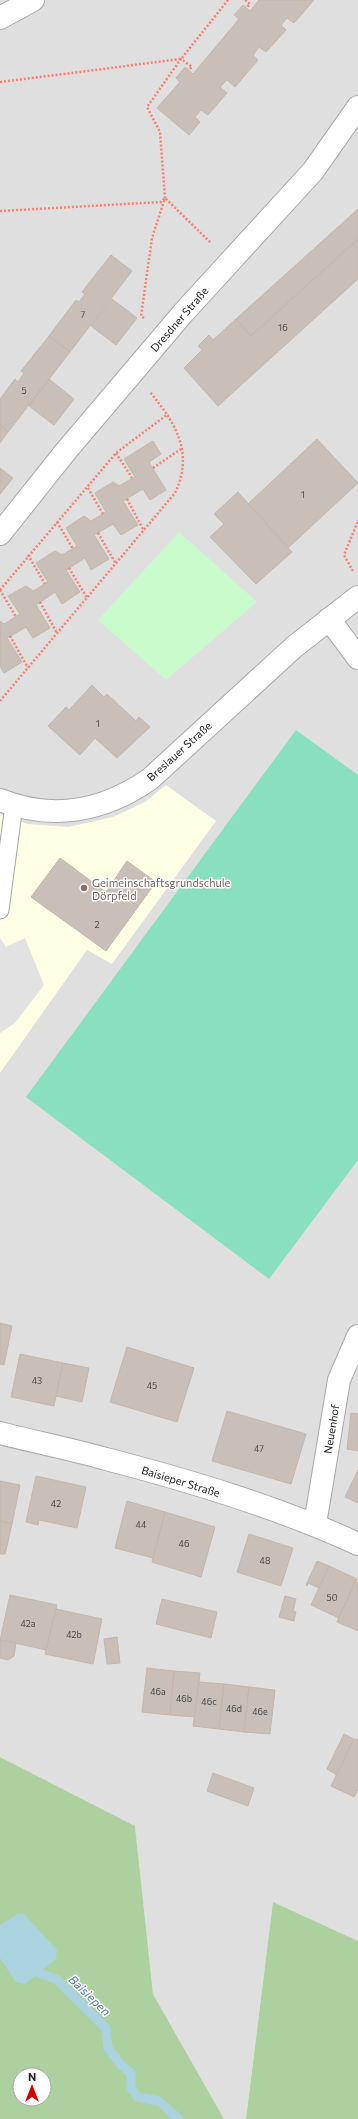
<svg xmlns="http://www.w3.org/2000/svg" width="358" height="2119" font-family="Commissioner,sans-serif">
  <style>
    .residential { fill: #e0dfdf }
    .education { fill: #ffffe5 }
    .forest { fill: #add19e; fill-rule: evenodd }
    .park { fill: #c8facc }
    .pitch { fill: #88e0be }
    .parking { fill: #e2e2e2 }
    .water { fill: #aad3df }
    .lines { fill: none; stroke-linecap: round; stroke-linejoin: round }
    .stream { stroke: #aad3df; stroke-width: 9 }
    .building { fill: #c7bfb8; stroke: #c4b6ab }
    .lane-casing { stroke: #a9a9a9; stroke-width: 19 }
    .street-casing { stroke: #a9a9a9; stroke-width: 24 }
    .path { stroke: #fa8072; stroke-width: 2.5; stroke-dasharray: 2 2; stroke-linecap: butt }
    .lane { stroke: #fff; stroke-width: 17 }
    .street { stroke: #fff; stroke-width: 22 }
    .education-dot { fill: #8d6e63; stroke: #fff; stroke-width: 1.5 }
    .labels { text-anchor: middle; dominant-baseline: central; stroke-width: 3; stroke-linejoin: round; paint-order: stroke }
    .number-label { font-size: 9px; fill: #4b4948 }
    .street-label { font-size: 11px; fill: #222; stroke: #fff }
    .education-label { font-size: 11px; fill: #785e54; stroke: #fff; text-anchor: start }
    .water-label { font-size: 12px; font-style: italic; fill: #4a7aab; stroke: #fff }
  </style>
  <rect width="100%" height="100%" fill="#f2efe9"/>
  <polygon class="residential" points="0,0 358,0 358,1941 273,1902 246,2119 224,2119 153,1994 135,1826 0,1757"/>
  <polygon class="education" points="166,785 216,821 112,964 87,950 0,1073 0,814 28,824 68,827 113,817 145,802"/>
  <g class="forest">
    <path d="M0,1757L135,1826L153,1994L224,2119H0ZM20,2075H44V2099H20Z"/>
    <polygon points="273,1902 358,1941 358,2119 246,2119"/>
  </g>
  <polygon class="park" points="179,532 257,602 166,680 98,620"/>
  <polygon class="pitch" points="296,730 358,775 358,1160 269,1279 26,1097"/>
  <polygon class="parking" points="0,938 6,947 25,938 44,985 15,1023 0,1033"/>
  <polygon class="water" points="18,1914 24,1914 57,1950 56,1959 25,1984 16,1982 0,1958 0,1925"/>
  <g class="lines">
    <polyline class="stream" points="32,1964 39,1973 56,1979 106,2028 108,2048 121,2065 131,2073 131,2088 138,2097 159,2101 179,2119"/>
  </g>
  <g class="building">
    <polygon points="259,0 314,0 294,23 287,18 281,25 286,30 266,52 259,47 253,55 258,60 235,87 227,80 220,87 227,93 208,115 201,110 195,117 200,122 189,135 157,108 180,82 176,78 185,67 193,74 239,19 234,15 243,5 250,11"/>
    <polygon points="358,209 358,239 251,336 236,319"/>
    <polygon points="358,239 358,279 218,406 184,368 202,350 198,346 209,335 213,340 236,319 251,336"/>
    <polygon points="111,255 132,271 70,352 49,336 76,300 79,302 85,294 82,292"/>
    <polygon points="112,299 137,318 116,345 91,326"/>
    <polygon points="49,336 70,352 8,432 0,425 0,399 15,379 18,382 24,373 21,371"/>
    <polygon points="49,379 74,399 54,425 29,406"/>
    <polygon points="0,425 8,432 0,443"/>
    <polygon points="317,439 358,483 288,548 248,504"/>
    <polygon points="153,441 161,454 149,462 166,490 150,500 143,489 123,501 138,525 121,535 113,524 94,535 109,559 91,570 85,558 66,570 80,592 62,604 55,592 36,605 50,628 33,638 26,627 7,638 22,662 4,673 0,666 0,621 4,624 20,614 8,596 26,586 33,591 48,582 36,563 55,551 62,555 77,546 66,528 84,516 91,521 106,512 95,493 113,482 119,486 135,477 124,459"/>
    <polygon points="0,468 13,478 0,494"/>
    <polygon points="238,492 292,552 256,584 210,537 224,524 214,514"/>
    <polygon points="92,685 104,697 107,694 136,721 139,717 150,727 117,758 95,738 80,755 48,726 66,707 69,710"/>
    <polygon points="60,858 106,892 127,861 156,882 106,951 31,897"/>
    <polygon points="0,1323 12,1326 4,1365 0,1364"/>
    <polygon points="127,1347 194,1368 177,1422 110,1402"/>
    <polygon points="20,1354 63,1363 54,1406 11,1397"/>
    <polygon points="63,1363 89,1368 82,1402 56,1396"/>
    <polygon points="227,1411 306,1434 291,1484 212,1461"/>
    <polygon points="351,1413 358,1414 358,1451 347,1449"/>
    <polygon points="358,1470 358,1503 345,1497"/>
    <polygon points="36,1476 86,1487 77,1528 39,1520 38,1525 26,1522"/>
    <polygon points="0,1481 20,1485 12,1524 0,1521"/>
    <polygon points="127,1501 165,1512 153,1558 115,1548"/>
    <polygon points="165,1512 215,1527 201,1577 152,1562"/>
    <polygon points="0,1521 12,1524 7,1546 0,1544"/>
    <polygon points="249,1534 293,1548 281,1586 237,1572"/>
    <polygon points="0,1544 7,1546 5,1554 0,1554"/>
    <polygon points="317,1561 329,1566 319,1588 308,1583 307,1586 306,1585"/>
    <polygon points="329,1566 357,1579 339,1618 311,1605"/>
    <polygon points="355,1582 358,1583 358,1631 337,1622"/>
    <polygon points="10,1595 57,1605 47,1650 0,1640"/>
    <polygon points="285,1596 296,1599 293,1611 296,1612 294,1621 279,1617"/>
    <polygon points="162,1599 217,1612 211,1638 156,1624"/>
    <polygon points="56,1609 102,1619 93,1664 45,1654"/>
    <polygon points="117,1637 120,1663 107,1664 104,1639"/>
    <polygon points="0,1640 16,1643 14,1656 8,1660 0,1658"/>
    <polygon points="147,1668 174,1671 170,1715 142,1712"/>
    <polygon points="174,1671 200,1673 195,1717 170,1715"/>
    <polygon points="199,1682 224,1684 219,1729 193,1726"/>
    <polygon points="224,1684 249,1687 244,1732 219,1729"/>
    <polygon points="249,1687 275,1690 270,1734 244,1732"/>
    <polygon points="344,1734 354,1739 337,1775 327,1769"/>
    <polygon points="354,1739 358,1740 358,1789 354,1797 331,1786"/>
    <polygon points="213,1773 254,1788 248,1806 207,1791"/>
  </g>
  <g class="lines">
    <defs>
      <polyline id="lane" points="0,910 14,805"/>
      <g id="street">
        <polyline points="0,18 33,0"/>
        <polyline points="0,534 66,451 184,312 313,171 358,107"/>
        <polyline points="329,619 358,658"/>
        <path d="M0,800C53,821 104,811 150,779L294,647L358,597"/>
        <path d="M0,1433C35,1442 71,1449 106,1459C191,1481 278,1507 358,1544"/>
        <polyline points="315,1524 339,1380 358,1336"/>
      </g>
    </defs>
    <use href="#lane" class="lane-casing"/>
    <use href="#street" class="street-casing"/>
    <g class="path">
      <polyline points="245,0 250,4 246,8"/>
      <polyline points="0,82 181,59 228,0"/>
      <polyline points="0,211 161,202 165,198 211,243"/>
      <polyline points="144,318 141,316 152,238 165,198 160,132 147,107 181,59 192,67 189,70"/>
      <polyline points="116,453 132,478"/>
      <polyline points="153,468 181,449"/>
      <polyline points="88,488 103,514"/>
      <polyline points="127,499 144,531"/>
      <polyline points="57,522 73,549"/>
      <polyline points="98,533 116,564"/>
      <polyline points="28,555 45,584"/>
      <polyline points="69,568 87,598"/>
      <polyline points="353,571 344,555 358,521"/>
      <polyline points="0,590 116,453 168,414"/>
      <polyline points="0,590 16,617"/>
      <polyline points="40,602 57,633"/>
      <polyline points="10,636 28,668"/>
      <path d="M0,701L175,493C194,453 176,424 150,392"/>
    </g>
    <use href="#lane" class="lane"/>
    <use href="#street" class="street"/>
  </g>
  <circle class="education-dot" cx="84" cy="888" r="4"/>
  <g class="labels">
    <g class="number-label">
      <text x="83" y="314">7</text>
      <text x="283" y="327">16</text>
      <text x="24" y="390">5</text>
      <text x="303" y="494">1</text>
      <text x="98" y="723">1</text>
      <text x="97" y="924">2</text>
      <text x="37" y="1380">43</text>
      <text x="152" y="1385">45</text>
      <text x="259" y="1448">47</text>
      <text x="56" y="1503">42</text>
      <text x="141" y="1524">44</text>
      <text x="184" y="1543">46</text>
      <text x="265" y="1560">48</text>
      <text x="332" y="1597">50</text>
      <text x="28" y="1623">42a</text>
      <text x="74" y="1634">42b</text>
      <text x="158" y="1691">46a</text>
      <text x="184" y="1698">46b</text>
      <text x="209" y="1701">46c</text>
      <text x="234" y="1708">46d</text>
      <text x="260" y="1711">46e</text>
    </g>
    <g class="street-label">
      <text transform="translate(179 319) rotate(-49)">Dresdner Straße</text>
      <text transform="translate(179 751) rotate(-42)">Breslauer Straße</text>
      <text transform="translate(331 1429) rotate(-81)">Neuenhof</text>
      <text transform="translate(181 1481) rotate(17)">Baisieper Straße</text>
    </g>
    <g class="education-label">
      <text x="92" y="882">Geimeinschaftsgrundschule<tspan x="92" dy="13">Dörpfeld</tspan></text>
    </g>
    <g class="water-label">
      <text transform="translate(90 1995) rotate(44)">Baisiepen</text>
    </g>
  </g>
  <g transform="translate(32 2087)"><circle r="19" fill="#ffffff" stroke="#a7a7a7"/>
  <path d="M0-3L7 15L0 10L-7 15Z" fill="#d40000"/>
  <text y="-6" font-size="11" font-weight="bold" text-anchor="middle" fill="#222222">N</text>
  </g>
</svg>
